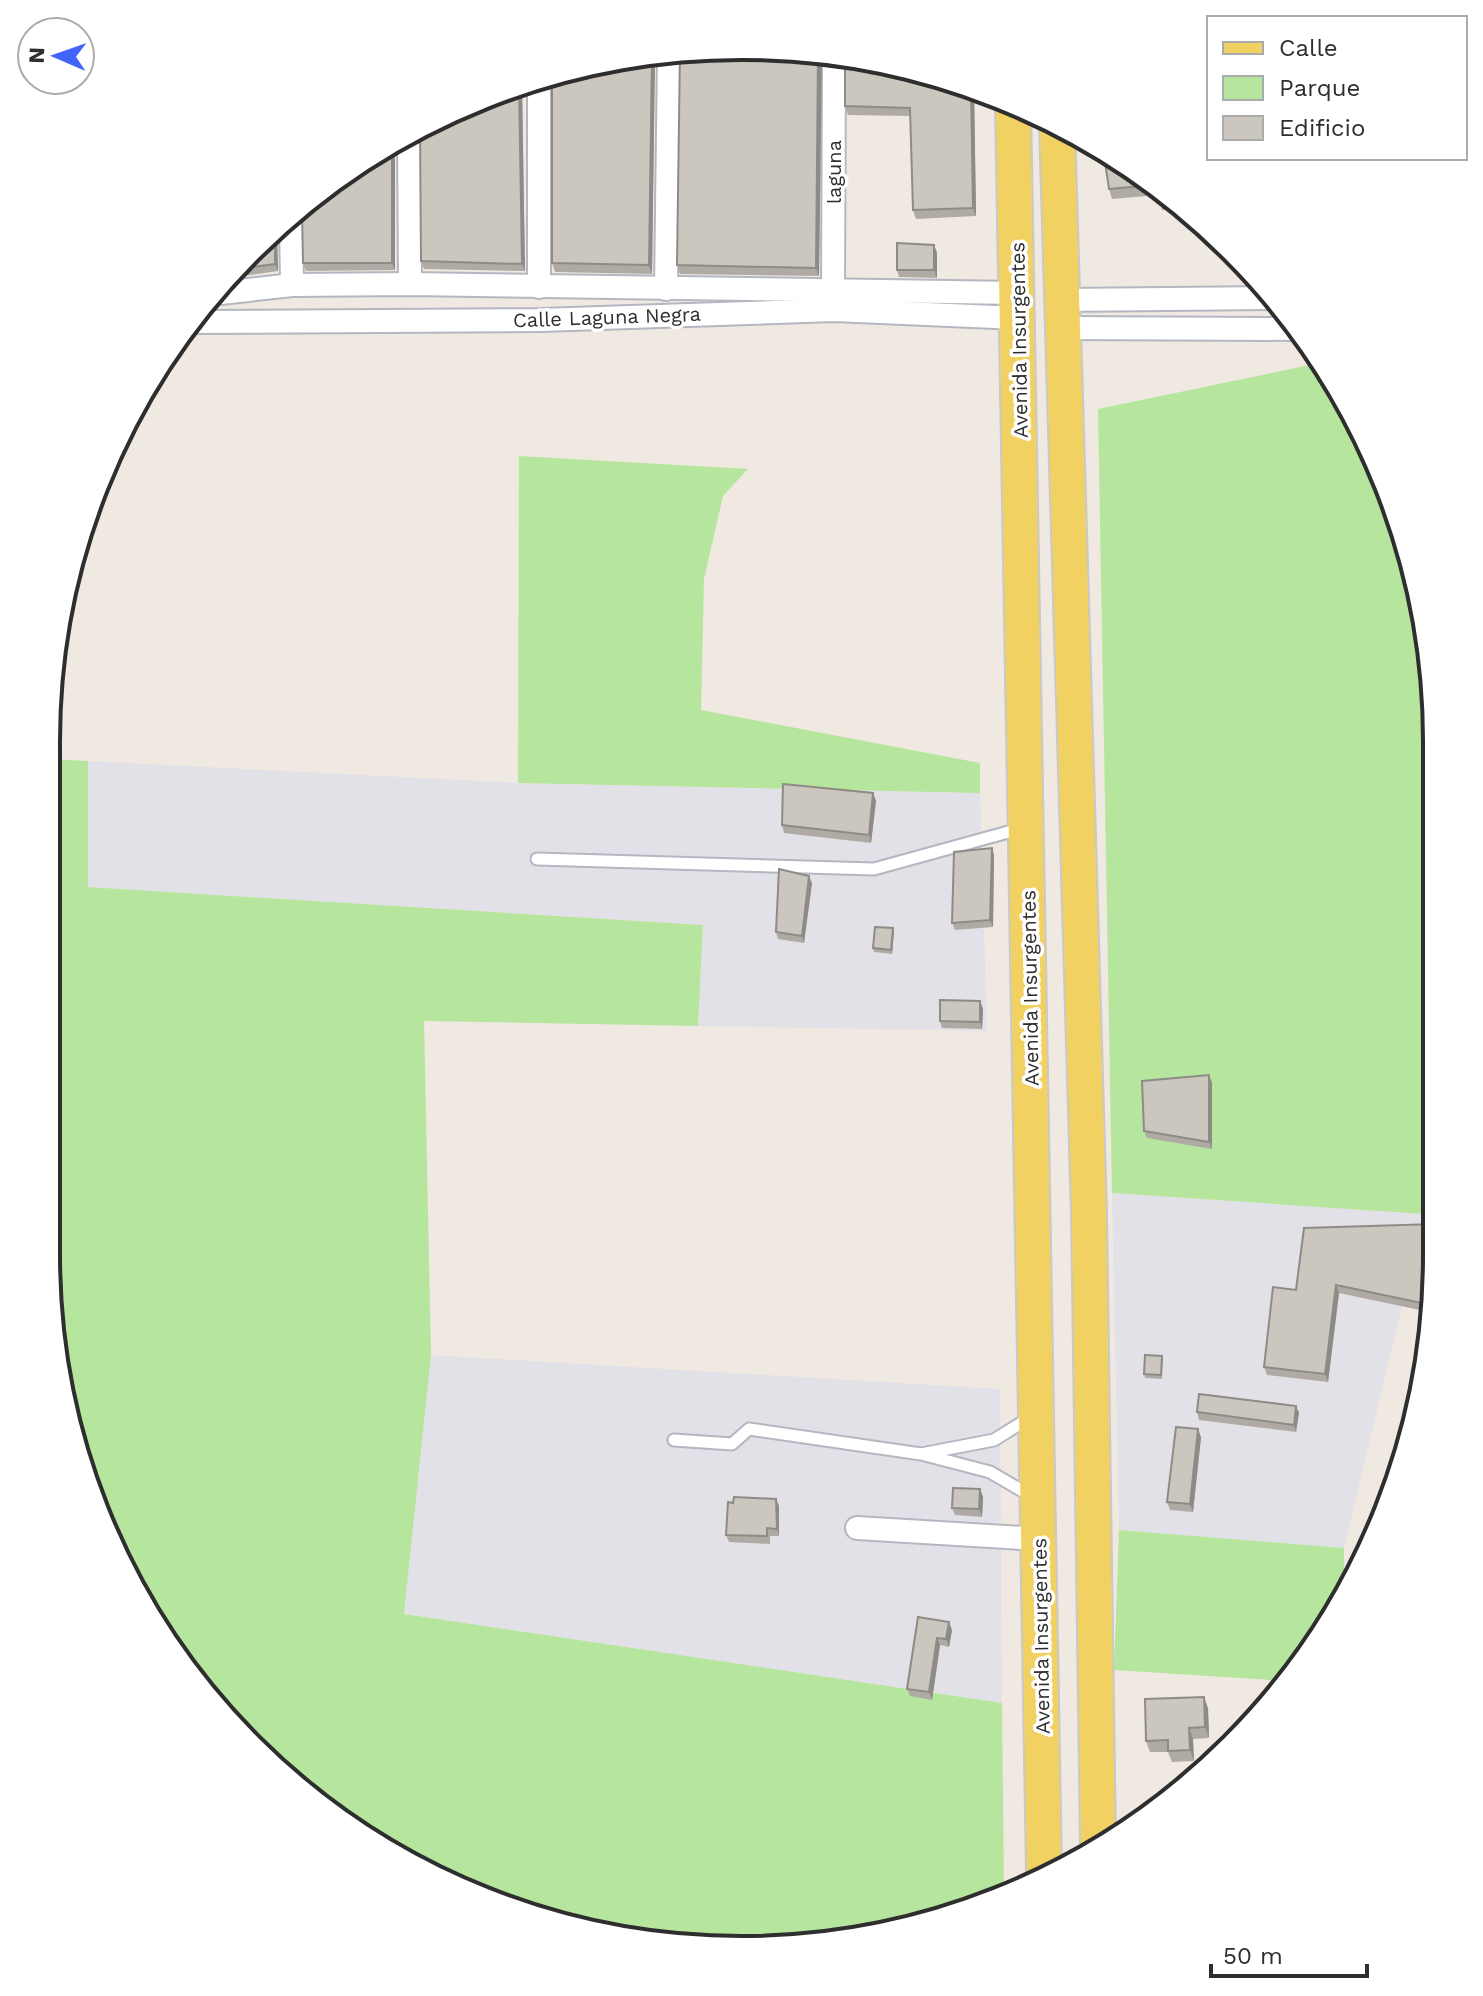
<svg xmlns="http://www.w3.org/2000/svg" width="1483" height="1996" font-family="'Work Sans',sans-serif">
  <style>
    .industrial { fill: #e3e1e8 }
    .green { fill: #b6e59e }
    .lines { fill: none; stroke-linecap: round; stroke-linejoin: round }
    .service-casing { stroke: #b4b7c1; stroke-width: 15 }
    .minor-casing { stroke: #b4b7c1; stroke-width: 26 }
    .primary-casing { stroke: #c9c9c9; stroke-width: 38 }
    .service { stroke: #fff; stroke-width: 11 }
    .minor { stroke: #fff; stroke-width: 22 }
    .primary { stroke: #f2d163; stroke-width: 34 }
    .wall { fill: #afaba4 }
    .shaded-wall { fill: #8e8b86 }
    .building { fill: #cbc7bf; stroke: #8e8b86; stroke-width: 2 }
    .labels { text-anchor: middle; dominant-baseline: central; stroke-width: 7; stroke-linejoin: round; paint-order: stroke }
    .street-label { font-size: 20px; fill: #2e2e2e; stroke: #fff }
    .rim { fill: none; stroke: #2e2e2e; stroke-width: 4 }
  </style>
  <rect width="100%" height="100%" fill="#efe9e1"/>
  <g class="industrial">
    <polygon points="88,761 518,783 980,793 987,1031 698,1026 703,925 88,887"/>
    <polygon points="1112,1193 1424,1214 1344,1548 1119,1530"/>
    <polygon points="431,1355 1000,1389 1002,1703 404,1614"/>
  </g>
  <g class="green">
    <polygon points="1320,363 1384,475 1431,650 1435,1170 1424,1214 1112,1193 1098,409"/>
    <polygon points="519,456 748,469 723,496 704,579 701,710 980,763 980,793 518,783"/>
    <polygon points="47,759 88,761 88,887 703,925 698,1026 424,1021 431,1355 404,1614 1002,1703 1004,1893 965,1913 787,1948 605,1937 433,1878 283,1777 139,1603 70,1435 46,1254"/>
    <polygon points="1119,1530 1344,1548 1344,1602 1288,1681 1114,1670"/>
  </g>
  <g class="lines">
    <defs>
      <g id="service">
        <polyline points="537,859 874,869 1023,828"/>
        <polyline points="674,1440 732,1444 749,1429 921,1454 994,1440 1029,1418"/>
        <polyline points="925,1455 990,1472 1031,1496"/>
      </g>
      <g id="minor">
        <polyline points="539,78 539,287"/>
        <polyline points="409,133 410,284"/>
        <polyline points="291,219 292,285"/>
        <polyline points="666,289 669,52"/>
        <polyline points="833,291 834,52"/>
        <polyline points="221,293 292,285 410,284 1018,293"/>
        <polyline points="1061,300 1275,298"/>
        <polyline points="195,322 541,320 834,310 1018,318"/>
        <polyline points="1061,328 1300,329"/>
        <polyline points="857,1528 1039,1539"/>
      </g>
      <g id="primary">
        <polyline points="1013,105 1044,1871"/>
        <polyline points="1057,124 1089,1213 1098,1842"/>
      </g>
    </defs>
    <use href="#service" class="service-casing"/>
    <use href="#minor" class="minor-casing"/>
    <use href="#primary" class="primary-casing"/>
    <use href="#service" class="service"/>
    <use href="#minor" class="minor"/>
    <use href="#primary" class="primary"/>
  </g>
  <g class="wall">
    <polygon points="822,52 819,276 680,274 677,265"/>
    <polygon points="655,54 652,274 555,272 552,263"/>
    <polygon points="966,83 974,87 976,216 916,219 913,210 910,116 848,115 845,106"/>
    <polygon points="522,85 525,271 424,269 421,261 420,127 434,118"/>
    <polygon points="395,142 395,270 306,271 303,263 302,213 300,209 318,189"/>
    <polygon points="1106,151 1188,210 1162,210 1158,195 1112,199 1109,189"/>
    <polygon points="277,233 278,271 236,277"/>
    <polygon points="934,245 937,253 937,278 899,277 897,270"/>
    <polygon points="873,793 876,801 871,843 784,833 782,825"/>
    <polygon points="992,848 994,855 993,927 955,930 952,923"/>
    <polygon points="812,883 804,943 778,939 776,932"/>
    <polygon points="893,928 894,932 892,954 874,952 873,948"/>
    <polygon points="980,1001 983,1009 982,1029 942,1028 940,1021"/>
    <polygon points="1209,1075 1212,1083 1212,1149 1147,1138 1144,1131"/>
    <polygon points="1304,1228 1435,1300 1429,1312 1339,1293 1328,1382 1267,1375 1264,1367 1296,1290"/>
    <polygon points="1162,1356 1163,1360 1162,1379 1145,1378 1144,1374"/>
    <polygon points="1296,1406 1299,1413 1296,1432 1199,1420 1197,1412"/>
    <polygon points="1201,1437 1193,1512 1170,1510 1167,1502"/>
    <polygon points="980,1489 983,1497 982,1517 955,1515 952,1508"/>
    <polygon points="776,1499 779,1506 779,1536 770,1536 770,1544 729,1542 726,1535"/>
    <polygon points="918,1617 952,1630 949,1647 940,1645 932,1700 910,1696 907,1689"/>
    <polygon points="1208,1708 1209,1738 1193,1739 1194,1761 1172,1762 1168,1752 1150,1752 1146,1741"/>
  </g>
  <g class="shaded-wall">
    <polygon points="818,52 822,52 819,276 816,268"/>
    <polygon points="655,54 652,274 649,265 652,55"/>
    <polygon points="522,85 525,271 522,264 519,86"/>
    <polygon points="971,86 974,87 976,216 973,208"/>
    <polygon points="395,142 395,270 392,263 392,144"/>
    <polygon points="277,233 278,271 275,264 275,236"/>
    <polygon points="934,245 937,253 937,278 934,270"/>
    <polygon points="873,793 876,801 871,843 869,835"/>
    <polygon points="992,848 994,855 993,927 990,920"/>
    <polygon points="809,876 812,883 804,943 802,936"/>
    <polygon points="893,928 894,932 892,954 891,950"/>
    <polygon points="980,1001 983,1009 982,1029 980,1022"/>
    <polygon points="1209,1075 1212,1083 1212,1149 1209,1142"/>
    <polygon points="1336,1285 1339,1293 1328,1382 1325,1374"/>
    <polygon points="1296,1406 1299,1413 1296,1432 1294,1425"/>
    <polygon points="1198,1429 1201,1437 1193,1512 1190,1504"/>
    <polygon points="980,1489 983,1497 982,1517 979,1509"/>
    <polygon points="776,1499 779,1506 779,1536 777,1529"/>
    <polygon points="949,1622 952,1630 949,1647 946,1639"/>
    <polygon points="937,1638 940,1645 932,1700 929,1692"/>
    <polygon points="1204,1697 1208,1708 1209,1738 1205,1727"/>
    <polygon points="1189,1728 1193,1739 1194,1761 1190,1750"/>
  </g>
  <g class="building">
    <polygon points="696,47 818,52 816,268 677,265 680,50"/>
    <polygon points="652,55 649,265 552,263 552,73 562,70"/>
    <polygon points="845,66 894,66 966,83 971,86 973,208 913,210 910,108 845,106"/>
    <polygon points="519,86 522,264 421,261 420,126 434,118"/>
    <polygon points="392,144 392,263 303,263 302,210 301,208 318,189"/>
    <polygon points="1106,151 1153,185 1109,189 1105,162"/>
    <polygon points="1158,188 1175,200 1159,200"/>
    <polygon points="275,236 275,264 245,268"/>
    <polygon points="897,243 934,245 934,270 897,270"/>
    <polygon points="783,784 873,793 869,835 782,825"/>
    <polygon points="992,848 990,920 952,923 954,852"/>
    <polygon points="779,869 809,876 802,936 776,932"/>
    <polygon points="875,927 893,928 891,950 873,948"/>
    <polygon points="940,1000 980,1001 980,1022 940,1021"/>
    <polygon points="1209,1075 1209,1142 1144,1131 1142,1081"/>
    <polygon points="1435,1224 1435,1300 1400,1478 1390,1501 1400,1441 1431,1305 1336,1285 1325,1374 1264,1367 1273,1287 1296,1290 1304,1228"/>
    <polygon points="1145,1355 1162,1356 1161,1375 1144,1374"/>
    <polygon points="1199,1394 1296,1406 1294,1425 1197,1412"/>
    <polygon points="1176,1427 1198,1429 1190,1504 1167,1502"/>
    <polygon points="953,1488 980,1489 979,1509 952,1508"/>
    <polygon points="734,1497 776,1499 777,1529 767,1528 767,1536 726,1535 728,1502 733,1503"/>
    <polygon points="918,1617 949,1622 946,1639 937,1638 929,1692 907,1689"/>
    <polygon points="1204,1697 1205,1727 1189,1728 1190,1750 1168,1751 1168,1740 1146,1741 1145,1699"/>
  </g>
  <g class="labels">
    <g class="street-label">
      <text transform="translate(834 172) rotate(-90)">laguna</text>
      <text transform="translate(607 317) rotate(-2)">Calle Laguna Negra</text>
      <text transform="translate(1019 340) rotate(-91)">Avenida Insurgentes</text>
      <text transform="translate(1030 988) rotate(-91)">Avenida Insurgentes</text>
      <text transform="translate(1041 1636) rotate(-91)">Avenida Insurgentes</text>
    </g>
  </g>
  <path d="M0 0H1483V1996H0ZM741 60H742A681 681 0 0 1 1423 741V1255A681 681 0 0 1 742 1936H741A681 681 0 0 1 60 1255V741A681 681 0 0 1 741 60Z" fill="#fff" fill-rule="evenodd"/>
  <path class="rim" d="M741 60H742A681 681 0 0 1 1423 741V1255A681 681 0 0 1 742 1936H741A681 681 0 0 1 60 1255V741A681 681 0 0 1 741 60Z"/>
  <rect x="1207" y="16" width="260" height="144" fill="#ffffff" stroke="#ababab" stroke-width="2"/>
  <rect x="1223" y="42" width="40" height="12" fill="#f2d163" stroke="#ababab" stroke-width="2"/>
  <text x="1279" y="56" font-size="24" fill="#2e2e2e">Calle</text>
  <rect x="1223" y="76" width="40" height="24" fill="#b6e59e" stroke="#ababab" stroke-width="2"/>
  <text x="1279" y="96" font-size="24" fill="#2e2e2e">Parque</text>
  <rect x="1223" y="116" width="40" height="24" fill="#cbc7bf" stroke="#ababab" stroke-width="2"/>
  <text x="1279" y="136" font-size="24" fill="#2e2e2e">Edificio</text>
  <g transform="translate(56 56) rotate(272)"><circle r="38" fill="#ffffff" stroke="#ababab" stroke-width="2"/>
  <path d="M0-6L14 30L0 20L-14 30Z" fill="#4264fb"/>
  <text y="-12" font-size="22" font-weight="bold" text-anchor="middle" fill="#2e2e2e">N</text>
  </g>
  <path d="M1211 1964v12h156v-12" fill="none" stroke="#2e2e2e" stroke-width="4"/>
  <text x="1223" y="1964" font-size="24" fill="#2e2e2e" stroke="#ffffff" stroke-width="6" paint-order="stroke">50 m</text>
</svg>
